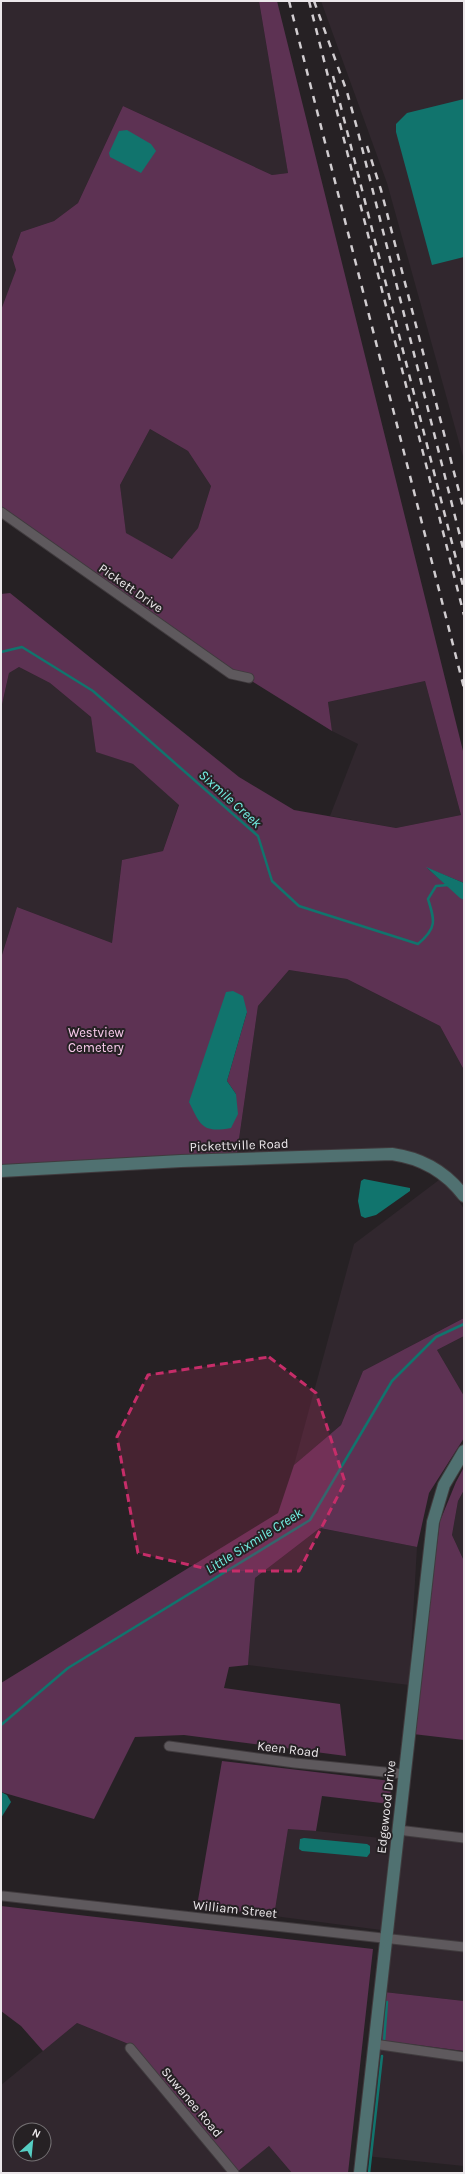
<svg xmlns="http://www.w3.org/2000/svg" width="465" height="2174" font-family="Karla,sans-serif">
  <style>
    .built { fill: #31272e; fill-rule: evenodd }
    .green { fill: #5d3253; fill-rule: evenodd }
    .water { fill: #11746d }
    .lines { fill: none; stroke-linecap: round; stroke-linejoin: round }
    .stream { stroke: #11746d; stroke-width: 2.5 }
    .street-casing { stroke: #403b3e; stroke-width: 11 }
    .secondary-casing { stroke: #403b3e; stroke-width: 14 }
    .street { stroke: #5e595d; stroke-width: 9 }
    .secondary { stroke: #507171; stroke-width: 12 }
    .rail { stroke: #d1cdd0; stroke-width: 2.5; stroke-dasharray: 7 7; stroke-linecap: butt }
    .marked { fill: #c62d69; fill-opacity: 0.2; stroke: #c62d69; stroke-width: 3; stroke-dasharray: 8 5; stroke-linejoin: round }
    .labels { text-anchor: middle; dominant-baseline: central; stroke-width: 4; stroke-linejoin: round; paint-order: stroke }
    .street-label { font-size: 13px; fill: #ece8eb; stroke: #262124 }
    .park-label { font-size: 13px; fill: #fbcced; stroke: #262124 }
    .water-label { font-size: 14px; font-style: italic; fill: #73f1e5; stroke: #262124 }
  </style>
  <rect width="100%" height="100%" fill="#262124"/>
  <g class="built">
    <polygon points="1,1 259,1 288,173 272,175 123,106 78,203 54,221 21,232 12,257 16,270 1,310"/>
    <polygon points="321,1 464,1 464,460 387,183"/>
    <polygon points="150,429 188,451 211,486 198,528 173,559 126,534 120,485"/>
    <polygon points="19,667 50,683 91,717 97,752 133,764 179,804 163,851 122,860 112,943 17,907 1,958 1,709 9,673"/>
    <polygon points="425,681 461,815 396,828 330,816 358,744 332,731 328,702"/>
    <polygon points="289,970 347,979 440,1026 464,1070 464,1188 388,1149 237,1153 258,1006"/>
    <polygon points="439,1180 453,1192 464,1209 464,1318 363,1371 341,1425 294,1465 354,1244"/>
    <polygon points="464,1336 464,1396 437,1350"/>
    <polygon points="464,1490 464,1561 452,1535 458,1501"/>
    <polygon points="320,1528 417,1547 409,1685 248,1665 255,1578"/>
    <polygon points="288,1828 390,1839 381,1930 274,1916"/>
    <polygon points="401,1834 464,1841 464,2001 384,1992"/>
    <path d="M77,2023L131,2045L237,2171L269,2146L292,2173H1V2085ZM20,2130H44V2154H20Z"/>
    <polygon points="379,2040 464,2051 464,2166 365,2156"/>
  </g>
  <g class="green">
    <path d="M259,1H277L464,755V883L427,868L464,900V1070L440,1026L347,979L289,970L258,1006L237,1153L1,1166V958L17,907L112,943L122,860L163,851L179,805L133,764L96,752L91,717L50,683L19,667L9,673L1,709V594L10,593L239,777L294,810L396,828L461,815L425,681L328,702L332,731L229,667L1,506V310L16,270L12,257L21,232L54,221L78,203L123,106L272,175L288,173ZM150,429L188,451L211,486L198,528L172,559L126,533L120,485ZM247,1012L227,1081L236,1094L189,1102Z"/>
    <polygon points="464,1318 464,1336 437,1350 464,1396 464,1438 429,1493 417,1547 320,1528 255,1578 248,1665 229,1667 224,1688 340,1704 346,1756 184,1735 135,1737 94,1819 1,1792 1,1683 278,1513 294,1465 341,1425 363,1371"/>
    <polygon points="464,1467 464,1490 458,1501 452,1535 464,1561 464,1740 413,1734 440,1521 456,1482"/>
    <polygon points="222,1761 391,1781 390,1804 322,1796 316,1831 288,1829 274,1916 197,1906"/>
    <polygon points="1,1906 373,1949 348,2173 292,2173 269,2146 237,2172 131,2045 77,2023 43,2051 21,2026 1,2011"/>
    <polygon points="384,1992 464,2001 464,2051 379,2040"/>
  </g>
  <g class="water">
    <polygon points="464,99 464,257 432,265 396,132 396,124 407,113"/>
    <polygon points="127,130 151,144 156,151 141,173 110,157 109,153 119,131"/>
    <polygon points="426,867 464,883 464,900 460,898"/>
    <path d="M233,991L243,996L247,1012L227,1081L236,1094L238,1114L231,1128C202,1133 201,1126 189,1102L226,992Z"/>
    <polygon points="364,1179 410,1188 410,1191 376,1215 365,1218 361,1216 358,1201 361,1181"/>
    <polygon points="1,1792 7,1795 11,1802 1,1818"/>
    <polygon points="304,1838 367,1844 370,1846 370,1853 367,1857 302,1851 299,1849 300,1839"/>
  </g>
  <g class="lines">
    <g class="stream">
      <path d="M1,652L22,647L93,691L258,836L272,881L299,906L418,944C437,928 435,921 428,899L436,886L448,885"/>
      <polyline points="1,1725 68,1668 310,1520 392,1381 436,1337 464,1324"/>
      <polyline points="384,2042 387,2002"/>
      <polyline points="369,2173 382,2056"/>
    </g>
    <defs>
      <g id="street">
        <polyline points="1,512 231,674 249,678"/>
        <polyline points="169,1746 295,1763 404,1774"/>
        <polyline points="398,1830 464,1838"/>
        <polyline points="3,1896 464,1947"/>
        <polyline points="374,2044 464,2057"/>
        <polyline points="130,2048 234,2173"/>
      </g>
      <g id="secondary">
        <path d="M1,1171L181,1161L392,1154C421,1158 446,1172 464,1196"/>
        <polyline points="360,2173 433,1522 444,1485 464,1451"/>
      </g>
    </defs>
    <use href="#street" class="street-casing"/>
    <use href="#secondary" class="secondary-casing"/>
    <use href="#street" class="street"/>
    <use href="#secondary" class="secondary"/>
    <g class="rail">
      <polyline points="289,1 464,688"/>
      <polyline points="309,1 464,615"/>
      <polyline points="314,1 347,92 357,128 464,552"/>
      <polyline points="333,76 464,590"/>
      <polyline points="367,146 381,190 464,511"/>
    </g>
  </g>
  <path class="marked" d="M269,1357L316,1393L345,1482L299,1571H216L138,1553L117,1437L148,1375Z"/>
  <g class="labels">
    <g class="street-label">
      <text transform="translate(131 588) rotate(35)">Pickett Drive</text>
      <text transform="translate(239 1145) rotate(-2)">Pickettville Road</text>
      <text transform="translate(288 1749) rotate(7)">Keen Road</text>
      <text transform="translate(386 1807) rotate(-84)">Edgewood Drive</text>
      <text transform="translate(235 1909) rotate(6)">William Street</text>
      <text transform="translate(192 2102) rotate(50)">Suwanee Road</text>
    </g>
    <g class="park-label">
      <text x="96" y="1032">Westview<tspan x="96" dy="15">Cemetery</tspan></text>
    </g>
    <g class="water-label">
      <text transform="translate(230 799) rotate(42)">Sixmile Creek</text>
      <text transform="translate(254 1541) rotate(-32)">Little Sixmile Creek</text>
    </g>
  </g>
  <rect width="465" height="2174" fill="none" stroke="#ece8eb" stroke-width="4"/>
  <g transform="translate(32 2142) rotate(27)"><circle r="19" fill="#262124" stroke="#757174"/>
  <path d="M0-3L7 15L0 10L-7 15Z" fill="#56cec3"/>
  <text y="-6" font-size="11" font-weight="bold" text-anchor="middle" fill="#ece8eb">N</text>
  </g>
</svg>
